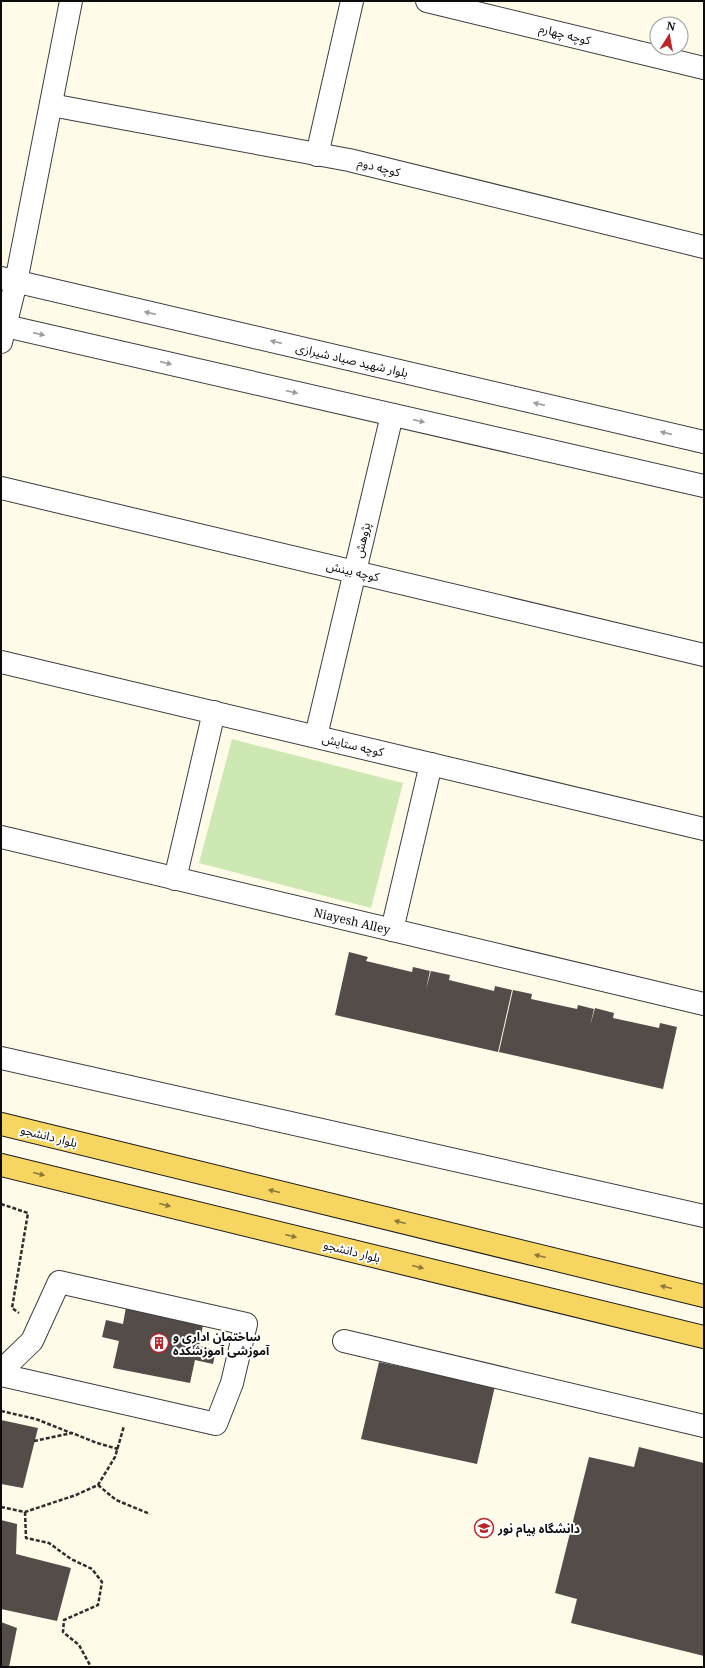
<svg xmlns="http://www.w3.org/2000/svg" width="705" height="1668" font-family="'Noto Serif','Noto Sans Arabic',serif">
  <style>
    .green { fill: #cee8b4 }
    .building { fill: #534c48 }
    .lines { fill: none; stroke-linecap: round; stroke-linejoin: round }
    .minor-casing { stroke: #3e3e3e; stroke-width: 24 }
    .major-casing { stroke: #1c1c1c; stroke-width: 24 }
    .path { stroke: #2d2d2d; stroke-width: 2.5; stroke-dasharray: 4 2; stroke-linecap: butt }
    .minor { stroke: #fff; stroke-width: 22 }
    .major { stroke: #f7d561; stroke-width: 22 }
    .oneway { fill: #9d9d9d }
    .oneway2 { fill: #8d7a3a }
    .labels { text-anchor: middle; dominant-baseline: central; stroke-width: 4; stroke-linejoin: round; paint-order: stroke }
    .street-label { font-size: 12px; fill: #0b0b0b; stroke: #fff }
    .poi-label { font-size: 12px; font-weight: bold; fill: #0b0b0b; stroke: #fff; text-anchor: start }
  </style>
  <rect width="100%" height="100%" fill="#fffbe9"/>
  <polygon class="green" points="232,739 403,783 371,908 199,863"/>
  <g class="building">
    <polygon points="349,952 368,957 366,961 412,972 413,967 430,971 426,989 431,971 450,975 449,980 494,991 495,986 512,990 498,1052 335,1015"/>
    <polygon points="513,990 532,994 531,999 577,1009 578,1005 594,1009 590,1026 595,1008 614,1013 613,1018 659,1028 660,1023 677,1027 663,1089 499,1052"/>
    <polygon points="126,1307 203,1325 199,1346 216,1350 213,1364 195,1360 190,1383 113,1368 119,1341 102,1337 106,1320 123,1324"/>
    <polygon points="379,1362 495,1386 477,1464 361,1439"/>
    <polygon points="1,1420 38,1428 23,1488 1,1484"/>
    <polygon points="639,1447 704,1463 704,1656 571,1623 577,1599 555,1593 589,1457 634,1467"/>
    <polygon points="1,1520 17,1524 16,1554 71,1568 57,1621 1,1609"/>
    <polygon points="1,1622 17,1628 9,1667 1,1667"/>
  </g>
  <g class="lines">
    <defs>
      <g id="minor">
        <polyline points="427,1 704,68"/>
        <polyline points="51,105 349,160 704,247"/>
        <polyline points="317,155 352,1"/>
        <polyline points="1,278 704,442"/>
        <polyline points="1,325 704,486"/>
        <polyline points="1,342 16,282 71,1"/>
        <polyline points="1,488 704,655"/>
        <polyline points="1,662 704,829"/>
        <polyline points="316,736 392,415"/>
        <path id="s1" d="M1,837L704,1004"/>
        <polyline points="175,879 214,712"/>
        <polyline points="392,930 431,764"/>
        <polyline points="1,1058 704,1216"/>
        <polyline points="344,1341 704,1426"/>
        <polyline points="1,1371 32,1341 59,1282 246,1324 232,1383 216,1424 1,1375"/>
      </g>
      <g id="major">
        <polyline points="1,1124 704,1296"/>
        <polyline points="1,1165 704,1337"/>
      </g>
    </defs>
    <use href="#minor" class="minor-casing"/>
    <use href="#major" class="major-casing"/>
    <g class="path">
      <polyline points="1,1204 28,1213 12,1308 19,1313"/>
      <polyline points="1,1411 36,1419 71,1433"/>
      <polyline points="34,1441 72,1433 97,1443 118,1449"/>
      <polyline points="98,1485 116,1500 150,1514"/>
      <polyline points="1,1507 25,1512 76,1495 98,1485 115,1457 124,1426"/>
      <polyline points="25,1512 26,1538 49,1543 71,1559 92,1569 102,1582 98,1605 64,1620 63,1632 79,1645 91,1667"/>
    </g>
    <use href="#minor" class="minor"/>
    <use href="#major" class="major"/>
  </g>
  <defs><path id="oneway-solid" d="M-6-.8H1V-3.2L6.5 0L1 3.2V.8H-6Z"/></defs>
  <g class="oneway">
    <use href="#oneway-solid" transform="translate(150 313) rotate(-167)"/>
    <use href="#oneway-solid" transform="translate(39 334) rotate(13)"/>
    <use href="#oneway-solid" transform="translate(276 342) rotate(-167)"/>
    <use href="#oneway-solid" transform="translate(166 363) rotate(13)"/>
    <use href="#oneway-solid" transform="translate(292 392) rotate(13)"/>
    <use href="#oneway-solid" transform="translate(539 404) rotate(-167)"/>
    <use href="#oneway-solid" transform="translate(419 421) rotate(13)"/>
    <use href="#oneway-solid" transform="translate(666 433) rotate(-167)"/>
  </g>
  <g class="oneway2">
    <use href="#oneway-solid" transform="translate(39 1174) rotate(14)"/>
    <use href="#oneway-solid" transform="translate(274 1191) rotate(-166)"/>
    <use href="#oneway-solid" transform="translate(165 1205) rotate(14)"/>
    <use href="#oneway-solid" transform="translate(400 1222) rotate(-166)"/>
    <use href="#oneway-solid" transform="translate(291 1236) rotate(14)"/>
    <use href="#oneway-solid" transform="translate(540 1256) rotate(-166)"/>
    <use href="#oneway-solid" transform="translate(418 1267) rotate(14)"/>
    <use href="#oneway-solid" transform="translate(666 1287) rotate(-166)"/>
  </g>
  <defs>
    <symbol id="building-ring" viewBox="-11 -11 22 22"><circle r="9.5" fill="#fff" stroke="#b9252a" stroke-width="1.5"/><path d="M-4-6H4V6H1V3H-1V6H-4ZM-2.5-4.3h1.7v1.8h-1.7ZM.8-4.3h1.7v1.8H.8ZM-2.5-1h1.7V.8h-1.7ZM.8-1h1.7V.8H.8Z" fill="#b9252a"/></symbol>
    <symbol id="university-ring" viewBox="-11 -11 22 22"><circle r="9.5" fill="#fff" stroke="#b9252a" stroke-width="1.5"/><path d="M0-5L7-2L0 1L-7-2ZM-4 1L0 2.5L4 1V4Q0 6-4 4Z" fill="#b9252a"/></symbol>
  </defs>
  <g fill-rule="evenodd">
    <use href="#building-ring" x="148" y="1332" width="22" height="22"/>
    <use href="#university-ring" x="473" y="1517" width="22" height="22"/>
  </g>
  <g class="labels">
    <g class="street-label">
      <text transform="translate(565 34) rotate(14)">کوچه چهارم</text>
      <text transform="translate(379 167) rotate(14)">کوچه دوم</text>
      <text transform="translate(352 360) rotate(13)">بلوار شهید صیاد شیرازی</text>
      <text transform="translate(362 540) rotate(-77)">پژوهش</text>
      <text transform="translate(353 571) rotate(13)">کوچه بینش</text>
      <text transform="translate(353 745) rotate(13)">کوچه ستایش</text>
      <text stroke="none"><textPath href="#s1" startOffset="361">Niayesh Alley</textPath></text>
      <text transform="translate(49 1136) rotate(14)">بلوار دانشجو</text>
      <text transform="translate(352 1251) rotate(14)">بلوار دانشجو</text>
    </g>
    <g class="poi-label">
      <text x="173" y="1336">ساختمان اداری و<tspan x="173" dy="14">آموزشی آموزشکده</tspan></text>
      <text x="498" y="1528">دانشگاه پیام نور</text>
    </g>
  </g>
  <rect width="705" height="1668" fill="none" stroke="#0b0b0b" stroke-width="4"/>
  <g transform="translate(669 36) rotate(11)"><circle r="19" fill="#ffffff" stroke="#9d9d9d"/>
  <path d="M0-3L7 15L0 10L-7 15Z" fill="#b9252a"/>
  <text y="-6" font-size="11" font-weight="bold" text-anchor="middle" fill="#0b0b0b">N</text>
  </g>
</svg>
